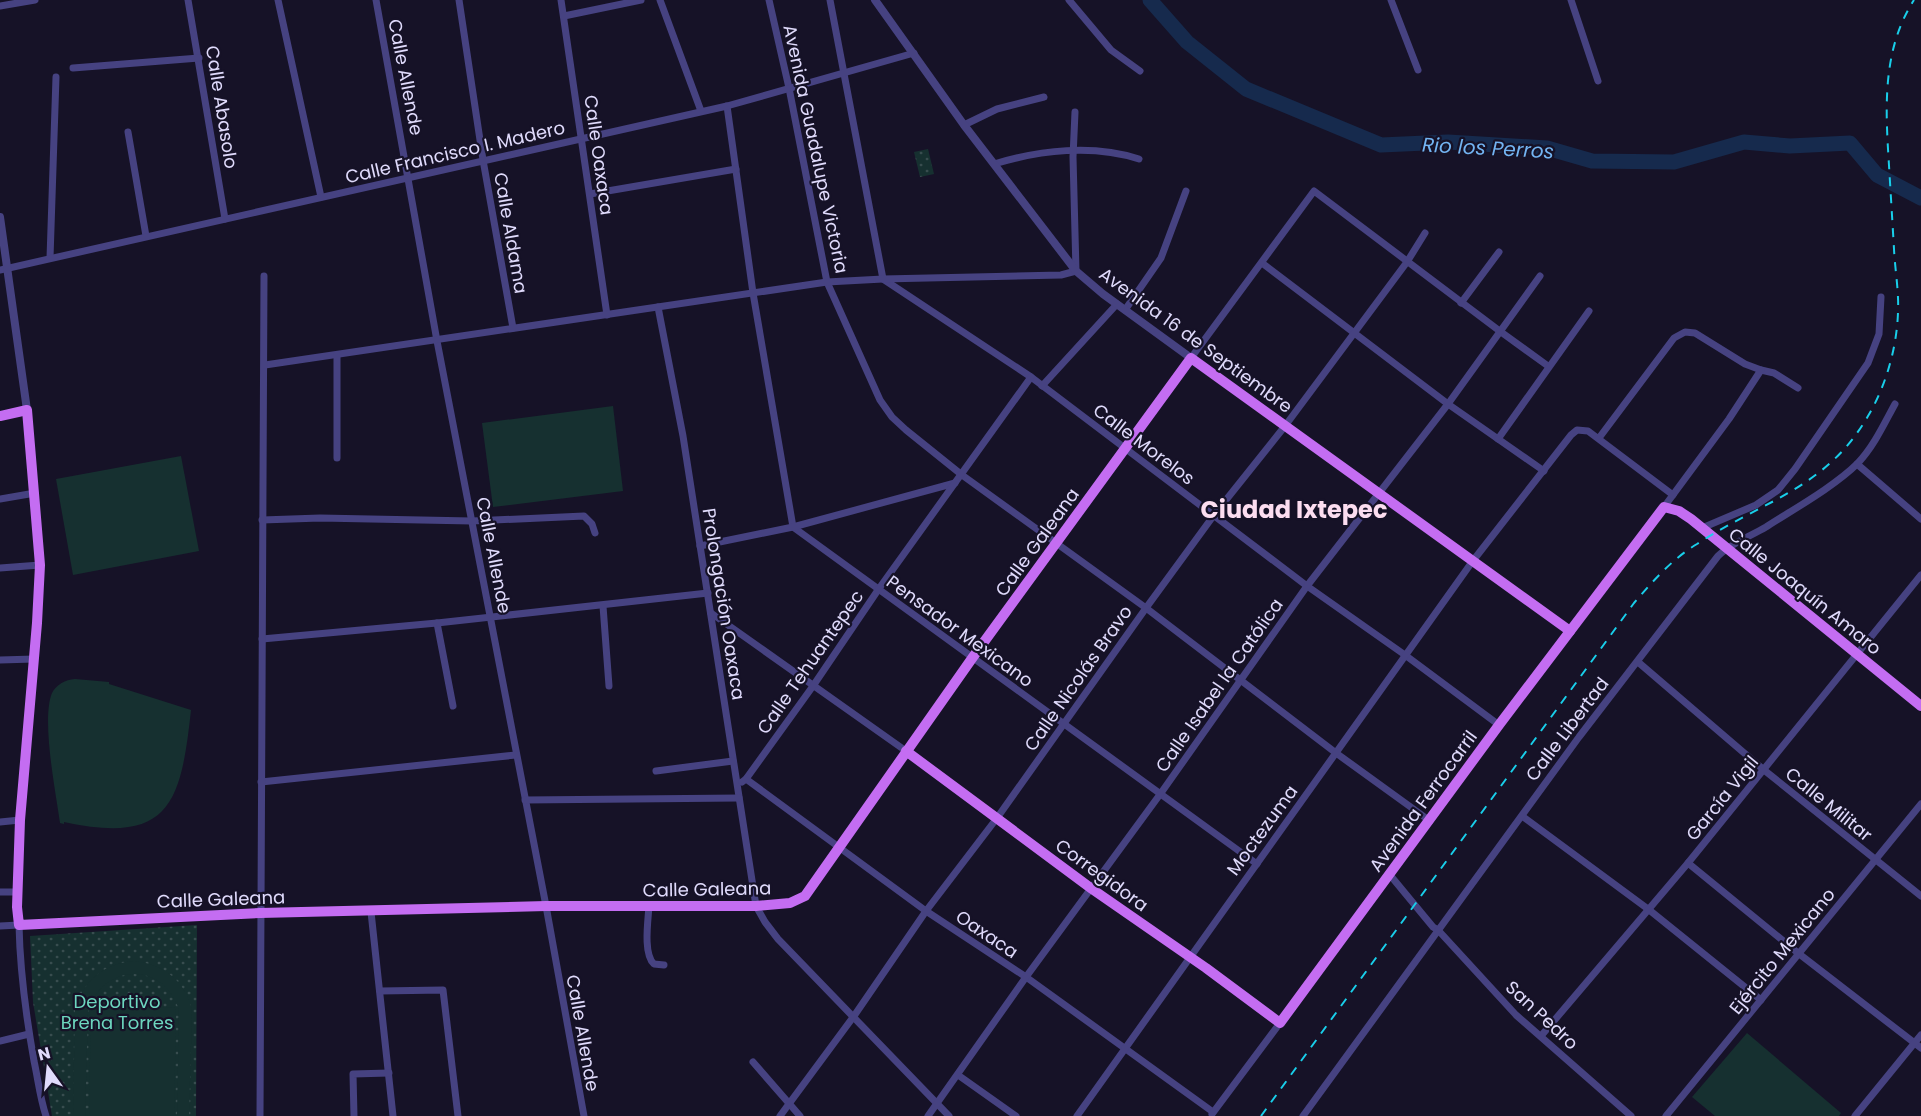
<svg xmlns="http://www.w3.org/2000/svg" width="1921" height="1116" font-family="Poppins,sans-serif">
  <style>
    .park { fill: url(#park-dots) }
    .pitch { fill: #163030 }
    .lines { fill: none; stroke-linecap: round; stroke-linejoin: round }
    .river { stroke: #162a4d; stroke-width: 15 }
    .minor { stroke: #464281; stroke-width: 7 }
    .tertiary { stroke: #464281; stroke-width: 8 }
    .primary { stroke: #c46df2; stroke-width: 10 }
    .rail { stroke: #19cfea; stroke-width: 2; stroke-dasharray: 9 8; stroke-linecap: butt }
    .labels { text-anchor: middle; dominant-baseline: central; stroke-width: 4.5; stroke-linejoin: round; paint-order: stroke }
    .street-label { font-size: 18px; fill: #e0dbfc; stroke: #161227 }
    .park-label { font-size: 18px; fill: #6dd6bf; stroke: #161227 }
    .water-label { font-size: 20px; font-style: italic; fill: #73b4f2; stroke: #161227 }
    .district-label { font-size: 24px; font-weight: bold; fill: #fcddf0; stroke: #161227 }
  </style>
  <defs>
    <pattern id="park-dots" width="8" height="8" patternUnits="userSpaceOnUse" patternTransform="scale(1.5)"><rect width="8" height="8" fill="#163030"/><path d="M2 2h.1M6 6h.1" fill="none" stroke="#384d4f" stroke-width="1.8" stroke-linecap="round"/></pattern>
  </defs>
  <rect width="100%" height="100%" fill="#161227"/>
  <g class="park">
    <polygon points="928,149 934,174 920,177 914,152"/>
    <polygon points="197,925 196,1116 52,1116 33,1002 30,936"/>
  </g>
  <g class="pitch">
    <polygon points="613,406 623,491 493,507 482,423"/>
    <polygon points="181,456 199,551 73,575 56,479"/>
    <path d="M75,679L109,682V684L191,710C181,803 170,845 64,822V824L60,823C56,793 41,720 52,693C57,684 65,680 75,679Z"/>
    <path d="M135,961C165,965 185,981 192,1010L189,1116H177L179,1010C164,961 104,963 88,1010L85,1116H73L75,1008C85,980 104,963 135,961Z"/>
    <polygon points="91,1006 176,1008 174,1116 89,1116"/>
    <polygon points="1747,1033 1841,1113 1839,1116 1715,1116 1692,1097"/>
  </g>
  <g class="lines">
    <polyline class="river" points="1150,0 1187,42 1246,89 1381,145 1448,142 1547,148 1592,161 1674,162 1744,142 1790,146 1850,143 1877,175 1921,198"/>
    <g class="minor">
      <polyline points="188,0 225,219"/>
      <polyline points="278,0 321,197"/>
      <polyline points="376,0 437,341 546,906 584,1116"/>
      <polyline points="459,0 483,160 513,328"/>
      <polyline points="561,0 607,315"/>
      <polyline points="660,0 701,111"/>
      <polyline points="769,0 789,88 827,282 880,400 892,417 906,430 962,475 1146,608 1336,753 1430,821"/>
      <polyline points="830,0 883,279 1031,377 1307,586 1405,655 1499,725"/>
      <polyline points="1069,0 1111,50 1140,71"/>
      <polyline points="1391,0 1418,70"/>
      <polyline points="1571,0 1598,81"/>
      <polyline points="0,6 35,0"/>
      <polyline points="564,16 641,0"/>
      <polyline points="73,68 199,58"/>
      <polyline points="727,106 753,293 793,527 1257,864"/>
      <polyline points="964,125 997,109 1044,97"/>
      <polyline points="128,132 146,236"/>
      <path d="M994,164C1040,150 1093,144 1139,159"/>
      <polyline points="590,194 736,169"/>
      <polyline points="50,258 56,77"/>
      <polyline points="1262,263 1448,404 1544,471"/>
      <polyline points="0,270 727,106 914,53"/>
      <polyline points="1461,303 1499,252"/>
      <polyline points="658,307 683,436 756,906 765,922 778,939 949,1116"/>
      <polyline points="1125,310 1161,258 1186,191"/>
      <polyline points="1191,358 1314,191 1501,332 1548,366"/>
      <polyline points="265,365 827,282 883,279 1061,275 1076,271 1073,157 1075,112"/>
      <polyline points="1761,370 1774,373 1798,388"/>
      <polyline points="1042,386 1117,304"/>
      <polyline points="1599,438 1674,338 1685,332 1695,333 1745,364 1761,370 1729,419 1664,507"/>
      <polyline points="1498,439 1589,311"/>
      <polyline points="337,458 337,355"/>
      <polyline points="1857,464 1921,519"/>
      <polyline points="0,499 35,493"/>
      <polyline points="262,520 320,518 472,521 584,516 592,524 595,533"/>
      <polyline points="1702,528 1756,505 1778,490 1795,469 1868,363 1879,334 1881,297"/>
      <polyline points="700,546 793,527 955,483"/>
      <polyline points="0,568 40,565"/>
      <polyline points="603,606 609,686"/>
      <polyline points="711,613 906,751"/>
      <polyline points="437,623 453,706"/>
      <polyline points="262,639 437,623 708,593"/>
      <polyline points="0,660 34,659"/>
      <polyline points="1638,662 1764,770 1921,896"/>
      <polyline points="656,771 733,761"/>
      <polyline points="746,779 926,911 1026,977 1213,1112"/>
      <polyline points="261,782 516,755"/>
      <polyline points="742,782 746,779 813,686 878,590 1031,377"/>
      <polyline points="525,800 739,798"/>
      <polyline points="1522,816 1648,909 1761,1000"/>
      <polyline points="0,822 20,820"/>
      <polyline points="1688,863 1798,953 1921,1048"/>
      <polyline points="1390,875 1433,927 1438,930 1516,1015 1631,1116"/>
      <polyline points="0,892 17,892"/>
      <path d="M649,906C648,921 643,954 654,964L664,965"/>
      <polyline points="371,912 393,1116"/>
      <path d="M0,926L19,925C20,971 26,1016 34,1061C38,1079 40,1098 46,1116"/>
      <polyline points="380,991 443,990 458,1116"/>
      <polyline points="1541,1036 1688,863 1921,575"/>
      <polyline points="0,1041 29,1034"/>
      <polyline points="753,1062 800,1116"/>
      <polyline points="958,1075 1016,1116"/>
      <polyline points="1212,1114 1280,1023"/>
      <polyline points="260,1116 264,276"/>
      <polyline points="354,1116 353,1074 389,1073"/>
      <polyline points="780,1116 854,1016 926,911 997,818 1146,608 1214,515 1285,426 1407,262 1425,233"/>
      <polyline points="928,1116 1026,977 1161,793 1307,586 1448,404 1540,276"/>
      <polyline points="1077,1116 1472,562 1571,435 1577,430 1588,431 1673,495"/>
      <path d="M1303,1116L1579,737L1718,556C1731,543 1751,536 1766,527C1794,509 1835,486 1858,463C1874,446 1884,424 1895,404"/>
      <polyline points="1666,1116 1921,804"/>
      <polyline points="1855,1116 1921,1035"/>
    </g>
    <g class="tertiary">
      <polyline points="875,0 964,125 1076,271 1103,294 1191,358"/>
      <polyline points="0,217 27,410"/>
    </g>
    <g class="primary">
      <polyline points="0,416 27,410 40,565 37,623 20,820 17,907 19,925 260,913 546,906 756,906 790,903 805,896 973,657 1191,358 1570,631"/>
      <polyline points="906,751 1092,889 1206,968 1280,1023 1499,725 1664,507 1679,511 1691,519 1921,706"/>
    </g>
    <path class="rail" d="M1261,1116L1634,603C1653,581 1672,559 1697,544C1762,501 1826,489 1868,416C1886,386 1897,347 1898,312C1899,291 1895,270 1894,249C1892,215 1890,182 1888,149C1885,97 1885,45 1914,0"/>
  </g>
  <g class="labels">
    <g class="street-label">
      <text transform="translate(406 77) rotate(79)">Calle Allende</text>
      <text transform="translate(222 107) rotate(81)">Calle Abasolo</text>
      <text transform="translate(816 149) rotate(78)">Avenida Guadalupe Victoria</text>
      <text transform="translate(455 152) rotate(-13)">Calle Francisco I. Madero</text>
      <text transform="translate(599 155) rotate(82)">Calle Oaxaca</text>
      <text transform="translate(511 233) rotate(80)">Calle Aldama</text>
      <text transform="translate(1196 340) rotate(36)">Avenida 16 de Septiembre</text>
      <text transform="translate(1144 444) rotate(37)">Calle Morelos</text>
      <text transform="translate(1037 542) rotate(-54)">Calle Galeana</text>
      <text transform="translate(494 555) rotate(79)">Calle Allende</text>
      <text transform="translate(1805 591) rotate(39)">Calle Joaquín Amaro</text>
      <text transform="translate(724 604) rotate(81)">Prolongación Oaxaca</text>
      <text transform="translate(960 631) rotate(36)">Pensador Mexicano</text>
      <text transform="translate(810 662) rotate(-55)">Calle Tehuantepec</text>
      <text transform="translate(1078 678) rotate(-55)">Calle Nicolás Bravo</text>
      <text transform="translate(1219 685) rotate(-55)">Calle Isabel la Católica</text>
      <text transform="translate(1567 729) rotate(-53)">Calle Libertad</text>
      <text transform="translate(1722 798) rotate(-51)">García Vigil</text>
      <text transform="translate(1423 801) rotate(-54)">Avenida Ferrocarril</text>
      <text transform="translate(1829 804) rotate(39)">Calle Militar</text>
      <text transform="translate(1262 830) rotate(-54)">Moctezuma</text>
      <text transform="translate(1102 875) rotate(36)">Corregidora</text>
      <text transform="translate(707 889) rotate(-1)">Calle Galeana</text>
      <text transform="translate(221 899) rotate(-2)">Calle Galeana</text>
      <text transform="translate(987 934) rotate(34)">Oaxaca</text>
      <text transform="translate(1782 951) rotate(-51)">Ejército Mexicano</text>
      <text transform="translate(1542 1015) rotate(43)">San Pedro</text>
      <text transform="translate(583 1033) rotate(80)">Calle Allende</text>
    </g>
    <g class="park-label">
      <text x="117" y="1001">Deportivo<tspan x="117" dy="21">Brena Torres</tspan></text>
    </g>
    <g class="water-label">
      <text transform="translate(1488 148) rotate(3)">Rio los Perros</text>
    </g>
    <g class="district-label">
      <text x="1294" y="509">Ciudad Ixtepec</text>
    </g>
  </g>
  <g transform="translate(48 1068) rotate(345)" stroke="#161227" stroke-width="4.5" paint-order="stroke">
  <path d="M0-4.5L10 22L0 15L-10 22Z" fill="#e0dbfc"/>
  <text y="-9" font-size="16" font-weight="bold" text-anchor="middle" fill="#e0dbfc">N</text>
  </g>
</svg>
